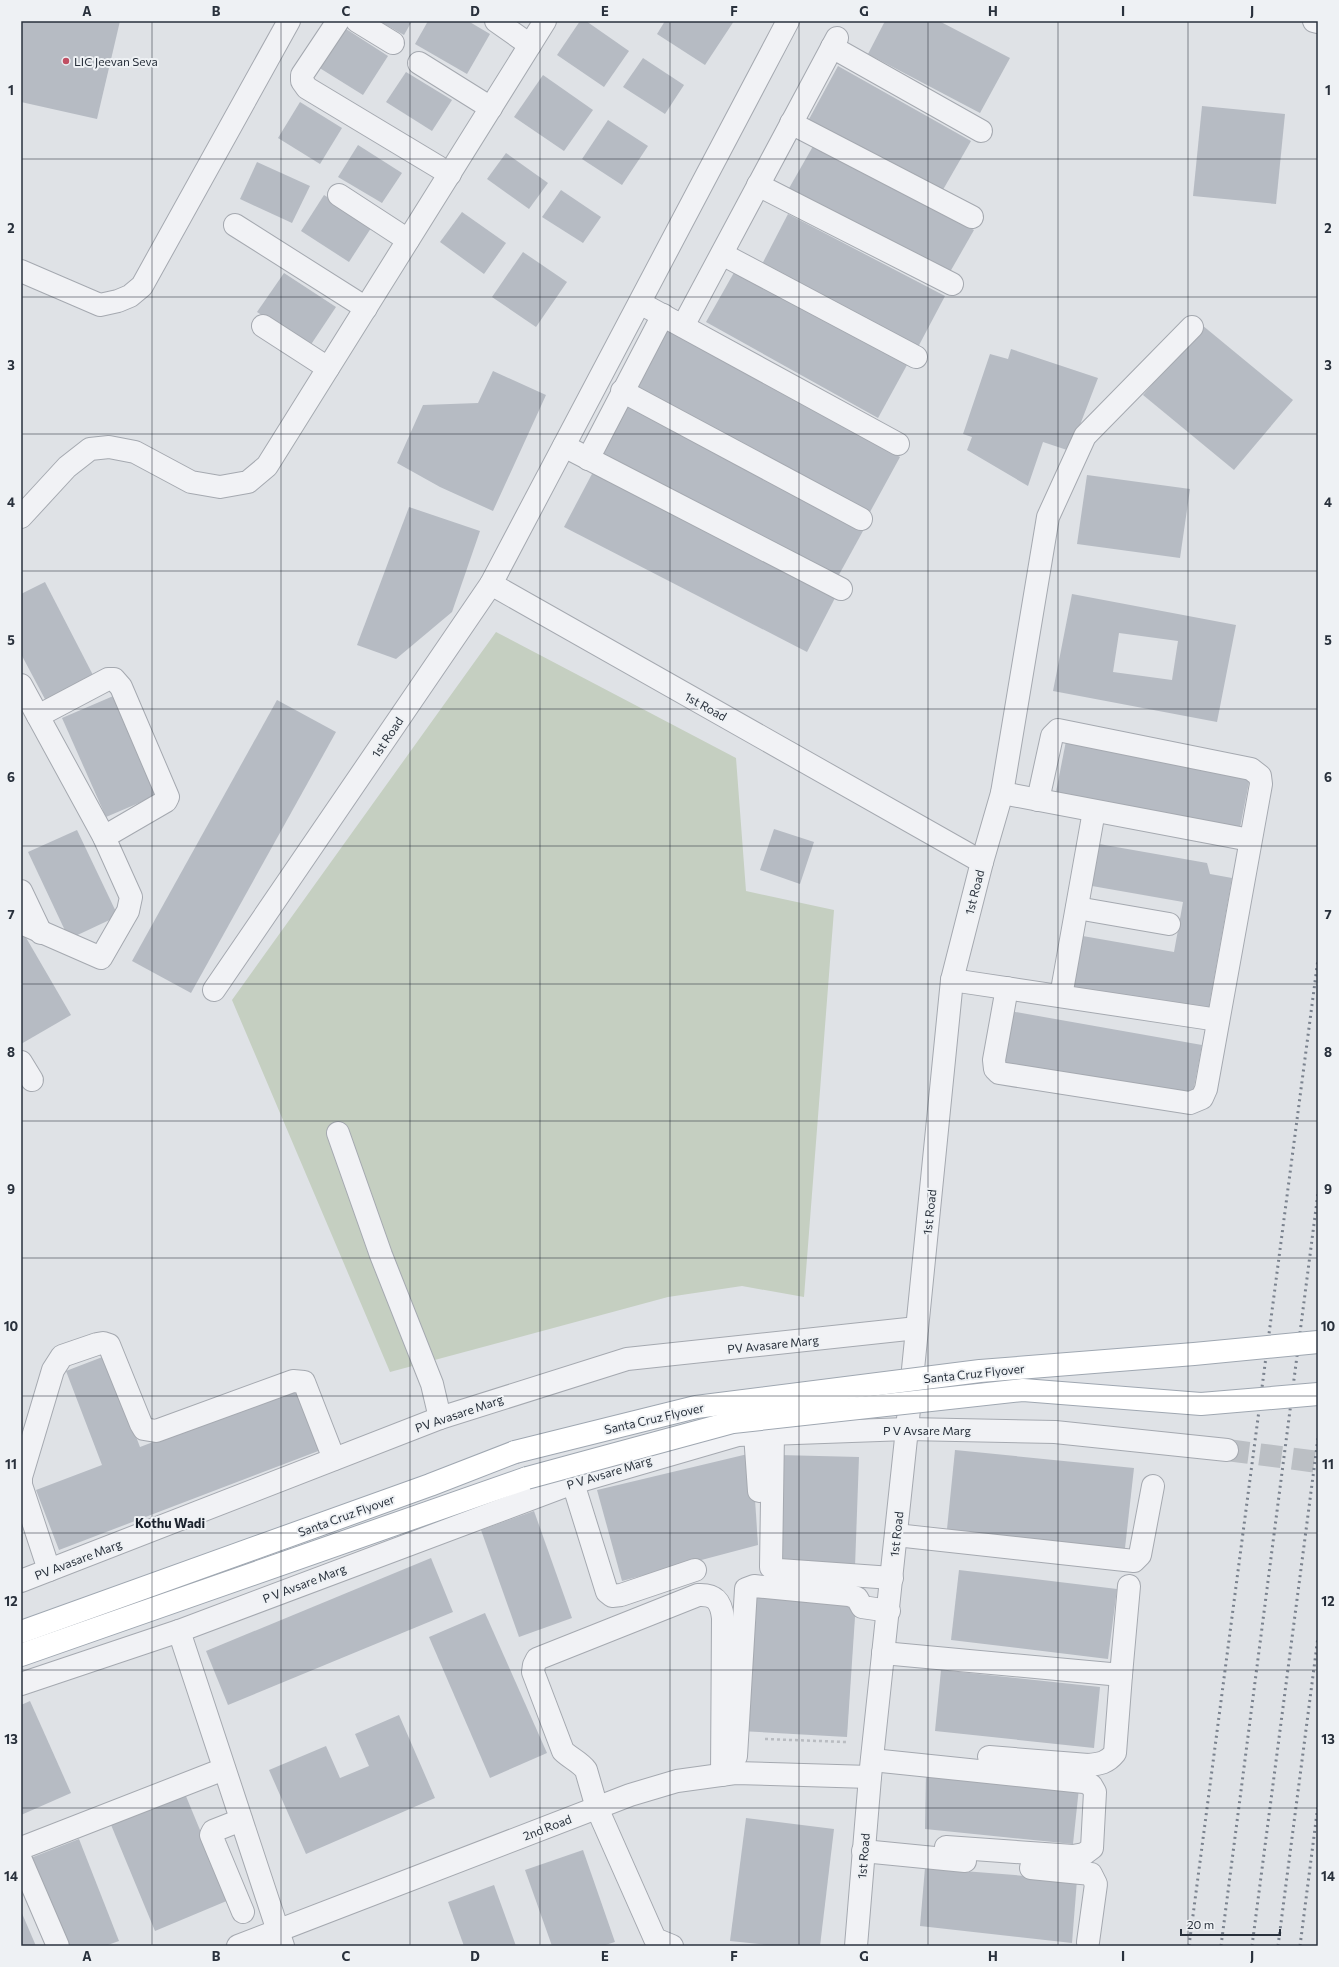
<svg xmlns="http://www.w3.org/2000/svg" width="1339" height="1967" font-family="Commissioner,sans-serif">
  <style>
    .park { fill: #c5cfc1 }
    .building { fill: #b6bbc3; fill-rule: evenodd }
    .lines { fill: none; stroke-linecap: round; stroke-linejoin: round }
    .minor-tunnel { stroke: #bbbfc4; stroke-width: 22; stroke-dasharray: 22 11; stroke-linecap: butt }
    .minor-casing { stroke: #a5a9b0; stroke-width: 24 }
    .major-casing { stroke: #9fa7b1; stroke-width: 24 }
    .path { stroke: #b9bcc1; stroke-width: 2.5; stroke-dasharray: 3 3; stroke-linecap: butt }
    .minor { stroke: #f1f2f5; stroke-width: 22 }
    .major { stroke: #fff; stroke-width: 22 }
    .rail { stroke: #7a828e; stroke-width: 3; stroke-dasharray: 2 4; stroke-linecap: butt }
    .major-bridge-casing { stroke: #9fa7b1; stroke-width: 24; stroke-linecap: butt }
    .major-bridge { stroke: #fff; stroke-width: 22 }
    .grid { fill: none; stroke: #29313c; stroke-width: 1; stroke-opacity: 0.55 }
    .poi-dot { fill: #c04f63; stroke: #eef1f4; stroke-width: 1.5 }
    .labels { text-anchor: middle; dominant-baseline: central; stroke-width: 4; stroke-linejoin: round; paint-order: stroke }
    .poi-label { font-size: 12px; fill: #29313c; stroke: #eef1f4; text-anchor: start }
    .street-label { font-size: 12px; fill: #29313c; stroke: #eef1f4 }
    .neighbourhood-label { font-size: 13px; font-weight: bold; fill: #1b222d; stroke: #eef1f4 }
    .neatline { fill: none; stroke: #29313c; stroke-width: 1.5 }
    .grid-label { font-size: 13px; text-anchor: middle; font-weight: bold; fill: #29313c }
  </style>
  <rect width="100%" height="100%" fill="#dfe2e6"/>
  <polygon class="park" points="496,632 736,758 746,891 834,910 804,1297 742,1286 668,1297 390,1372 232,1000"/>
  <g class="building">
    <polygon points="21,21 120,21 97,119 21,102"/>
    <polygon points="379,21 412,21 404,35"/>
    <polygon points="428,21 468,21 490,34 467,74 415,44"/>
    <polygon points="580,21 586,21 629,51 604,87 557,55"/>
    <polygon points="665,21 734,21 705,65 657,34"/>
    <polygon points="885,21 939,21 1010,58 980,113 868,54"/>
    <polygon points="343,27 388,56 363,95 318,67"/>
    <polygon points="643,58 684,85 665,114 623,87"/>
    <polygon points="838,66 971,141 940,195 808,121"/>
    <polygon points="406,72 452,100 432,131 386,102"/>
    <polygon points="543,75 593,110 564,151 514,117"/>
    <polygon points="300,102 342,128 320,164 278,138"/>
    <polygon points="1202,106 1285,114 1276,204 1193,196"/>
    <polygon points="608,120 648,146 622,185 582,159"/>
    <polygon points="816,141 974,230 946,279 788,190"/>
    <polygon points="358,145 402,173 382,203 338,177"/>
    <polygon points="506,153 548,183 529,209 487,179"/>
    <polygon points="257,162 310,186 292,223 240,199"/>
    <polygon points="561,190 601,217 583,243 542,217"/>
    <polygon points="324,195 373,225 349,262 301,231"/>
    <polygon points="462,212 506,243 484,274 440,242"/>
    <polygon points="788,214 945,296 917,349 760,268"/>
    <polygon points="523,252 567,282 536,327 492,297"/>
    <polygon points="736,269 907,365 878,418 706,322"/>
    <polygon points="284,273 336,307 310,346 257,312"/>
    <polygon points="1202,325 1293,400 1234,470 1143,395"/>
    <polygon points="661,326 900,457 870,512 630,383"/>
    <polygon points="1011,349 1098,378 1070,451 1043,442 1028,486 967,450 972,437 963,434 990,354 1008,359"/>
    <polygon points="493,371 546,395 493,511 440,487 397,463 423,405 478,403"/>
    <polygon points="627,402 863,531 835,582 598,453"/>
    <polygon points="593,472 835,598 807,652 564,527"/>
    <polygon points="1087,475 1190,489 1180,558 1077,544"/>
    <polygon points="409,507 480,531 452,612 396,659 357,645"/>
    <polygon points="45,582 94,677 46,701 21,654 21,594"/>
    <path d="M1072,594L1236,625L1217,722L1053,691ZM1119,633L1178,641L1172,680L1113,672Z"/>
    <polygon points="118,694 160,794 106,817 62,718"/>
    <polygon points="277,700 336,732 191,993 132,961"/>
    <polygon points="1066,741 1250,777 1240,828 1056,792"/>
    <polygon points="774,829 814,842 800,884 760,870"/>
    <polygon points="77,830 118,916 69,939 28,852"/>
    <polygon points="1099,844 1207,863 1210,874 1232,878 1208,1012 1069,987 1077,935 1174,952 1183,902 1092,886"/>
    <polygon points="21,929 71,1015 21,1044"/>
    <polygon points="1010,1011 1202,1045 1192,1098 1001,1064"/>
    <polygon points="105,1356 140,1447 297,1387 321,1450 59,1550 36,1490 102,1465 66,1371"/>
    <polygon points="955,1450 1134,1468 1124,1557 946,1539"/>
    <polygon points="752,1453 758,1545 622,1581 597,1490"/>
    <polygon points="779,1455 859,1457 855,1567 775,1564"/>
    <polygon points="534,1511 572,1618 519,1637 481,1530"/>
    <polygon points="431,1558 453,1612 228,1705 206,1651"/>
    <polygon points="959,1570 1117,1589 1108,1659 951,1640"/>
    <polygon points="749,1595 856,1602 847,1737 740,1731"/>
    <polygon points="485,1613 547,1753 490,1778 429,1637"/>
    <polygon points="941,1670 1100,1687 1094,1748 935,1731"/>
    <polygon points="30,1701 71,1793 21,1815 21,1705"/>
    <polygon points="399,1715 435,1798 306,1854 269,1770 326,1746 340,1778 369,1766 355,1734"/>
    <polygon points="926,1774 1079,1788 1073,1844 925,1829"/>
    <polygon points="183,1789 229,1900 155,1931 109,1820"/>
    <polygon points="746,1818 834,1829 820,1946 777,1946 730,1941"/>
    <polygon points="79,1839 119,1941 105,1946 62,1946 28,1859"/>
    <polygon points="583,1850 615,1942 602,1946 552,1946 525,1870"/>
    <polygon points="925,1868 1077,1880 1072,1943 920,1926"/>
    <polygon points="494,1885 516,1946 464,1946 448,1902"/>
    <polygon points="21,1911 36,1946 21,1946"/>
  </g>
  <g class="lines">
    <polyline class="minor-tunnel" points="1227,1450 1318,1462"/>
    <defs>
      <g id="minor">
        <polyline points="338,21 302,75 302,81 307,88 450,174"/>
        <polyline points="357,21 393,43"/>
        <polyline points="496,21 530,45"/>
        <polyline points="1314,21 1318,22"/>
        <polyline points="832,47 981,131"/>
        <polyline points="419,63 491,108"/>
        <polyline points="791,123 972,217"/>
        <polyline points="758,185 952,284"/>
        <polyline points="339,195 408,240"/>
        <polyline points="235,225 366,308"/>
        <polyline points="722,254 916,357"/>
        <polyline points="21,271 100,305 118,301 130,296 142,286 289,21"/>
        <polyline points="640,303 898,444"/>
        <polyline points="263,326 328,368"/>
        <polyline points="683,326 837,38"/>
        <polyline points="622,391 861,519"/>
        <polyline points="564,446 841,589"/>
        <polyline points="588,459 663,315"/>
        <polyline points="21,517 67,467 90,449 109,447 135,452 191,482 220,487 248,482 267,466 545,21"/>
        <polyline points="491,584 788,21"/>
        <polyline points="21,685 104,837 131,897 128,911 101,958 21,923"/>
        <polyline points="38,716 108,679 114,679 121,687 168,797 166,801 104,837"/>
        <polyline points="1002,793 1250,840"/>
        <polyline points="982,862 1002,793 1048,517 1085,436 1192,327"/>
        <polyline points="21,891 41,933"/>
        <polyline points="1077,908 1169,924"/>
        <polyline points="952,980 1218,1020"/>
        <polyline points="1007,988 994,1060 995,1069 999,1073 1190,1103 1202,1098 1206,1089 1261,784 1260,776 1251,769 1058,730 1052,736 1038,800"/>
        <polyline points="214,990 491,584 982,862 952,980 907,1429 870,1777 856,1946"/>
        <polyline points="1061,996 1094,811"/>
        <polyline points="21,1062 32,1080"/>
        <polyline points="338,1133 381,1255 432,1384 440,1418"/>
        <polyline points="773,1433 771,1567 779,1570 892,1578"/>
        <polyline points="755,1434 759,1491"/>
        <polyline points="573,1483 607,1592 612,1596 621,1595 695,1570"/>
        <polyline points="896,1535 1134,1561 1140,1555 1153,1486"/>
        <polyline points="49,1570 21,1485 21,1477 53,1370 62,1356 97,1344 103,1343 109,1345 141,1424 144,1429 156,1431 293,1381 304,1382 334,1459"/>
        <polyline points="21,1581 440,1418 627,1359 917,1328"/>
        <polyline points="179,1631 283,1946"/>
        <polyline points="883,1653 1121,1675 1129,1586"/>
        <polyline points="21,1684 179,1631 573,1483 738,1435 907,1429 1055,1432 1227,1450"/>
        <polyline points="736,1756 746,1589 754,1586 849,1595 857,1598 862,1607 889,1611"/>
        <path d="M989,1757L1088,1765C1100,1764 1107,1763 1115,1753L1121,1675"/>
        <polyline points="872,1760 1084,1782 1091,1785 1095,1792 1092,1848 1084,1854 1073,1856 946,1847"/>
        <polyline points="241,1820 213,1831 211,1835 243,1912"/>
        <polyline points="21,1849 24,1847 224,1769"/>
        <polyline points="863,1851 965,1861"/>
        <polyline points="21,1860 58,1946"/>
        <polyline points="1031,1868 1091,1874 1096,1884 1088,1942"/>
        <polyline points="238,1946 630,1795 677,1781 735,1773 870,1777"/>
        <path d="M672,1946L655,1939L597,1808L586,1770C580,1762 570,1758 563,1751L533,1672L534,1665L537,1659L698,1595C715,1594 721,1601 723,1618L722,1775"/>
      </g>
      <g id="major">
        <polyline points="21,1632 430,1485 515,1452"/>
        <polyline points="21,1655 527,1478"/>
      </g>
    </defs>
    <use href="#minor" class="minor-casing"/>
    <use href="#major" class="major-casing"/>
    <polyline class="path" points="765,1739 846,1742"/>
    <use href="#minor" class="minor"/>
    <use href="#major" class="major"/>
    <g class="rail">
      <polyline points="1189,1946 1318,959"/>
      <polyline points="1221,1946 1318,1193"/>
      <polyline points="1252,1946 1318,1438"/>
      <polyline points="1278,1946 1318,1637"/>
      <polyline points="1300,1946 1318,1805"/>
    </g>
    <defs>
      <g id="major-bridge">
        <polyline points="515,1452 696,1407 980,1371 1194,1354 1318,1342"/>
        <polyline points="527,1478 733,1422 1023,1390 1201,1404 1318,1394"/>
      </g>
    </defs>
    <use href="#major-bridge" class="major-bridge-casing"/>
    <use href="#major-bridge" class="major-bridge"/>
  </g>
  <path class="grid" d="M152,21V1946M281,21V1946M410,21V1946M540,21V1946M670,21V1946M799,21V1946M928,21V1946M1058,21V1946M1188,21V1946M21,159H1318M21,297H1318M21,434H1318M21,571H1318M21,709H1318M21,846H1318M21,984H1318M21,1121H1318M21,1258H1318M21,1396H1318M21,1533H1318M21,1670H1318M21,1808H1318"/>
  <circle class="poi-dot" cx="66" cy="61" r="4"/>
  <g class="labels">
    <g class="poi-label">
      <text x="74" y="61">LIC Jeevan Seva</text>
    </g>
    <g class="street-label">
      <text transform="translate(706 706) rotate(29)">1st Road</text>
      <text transform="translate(387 737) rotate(-56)">1st Road</text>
      <text transform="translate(974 892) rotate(-76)">1st Road</text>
      <text transform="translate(929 1212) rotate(-84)">1st Road</text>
      <text transform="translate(773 1344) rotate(-6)">PV Avasare Marg</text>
      <text transform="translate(974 1373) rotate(-6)">Santa Cruz Flyover</text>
      <text transform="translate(459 1413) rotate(-19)">PV Avasare Marg</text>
      <text transform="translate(654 1418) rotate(-13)">Santa Cruz Flyover</text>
      <text x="927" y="1430">P V Avsare Marg</text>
      <text transform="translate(609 1472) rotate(-17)">P V Avsare Marg</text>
      <text transform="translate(346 1515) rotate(-20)">Santa Cruz Flyover</text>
      <text transform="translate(896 1534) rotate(-84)">1st Road</text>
      <text transform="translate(78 1559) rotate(-21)">PV Avasare Marg</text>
      <text transform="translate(304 1583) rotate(-21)">P V Avsare Marg</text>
      <text transform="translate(547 1827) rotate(-21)">2nd Road</text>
      <text transform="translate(863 1856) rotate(-85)">1st Road</text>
    </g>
    <g class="neighbourhood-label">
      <text x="170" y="1523">Kothu Wadi</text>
    </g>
  </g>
  <rect width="1339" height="1967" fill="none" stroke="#eef1f4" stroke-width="44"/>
  <path d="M1181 1929v6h99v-6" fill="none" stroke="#29313c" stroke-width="2"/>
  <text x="1187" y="1929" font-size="12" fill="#29313c" stroke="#eef1f4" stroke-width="3" paint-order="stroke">20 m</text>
  <rect x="22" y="22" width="1295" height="1923" class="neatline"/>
  <g class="grid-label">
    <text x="87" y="16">A</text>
    <text x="216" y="16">B</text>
    <text x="346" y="16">C</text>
    <text x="475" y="16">D</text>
    <text x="605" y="16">E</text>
    <text x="734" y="16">F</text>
    <text x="864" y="16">G</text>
    <text x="993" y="16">H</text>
    <text x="1123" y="16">I</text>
    <text x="1252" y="16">J</text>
    <text x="11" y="95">1</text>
    <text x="1328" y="95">1</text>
    <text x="11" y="233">2</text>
    <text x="1328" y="233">2</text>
    <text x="11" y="370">3</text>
    <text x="1328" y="370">3</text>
    <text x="11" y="507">4</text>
    <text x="1328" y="507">4</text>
    <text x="11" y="645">5</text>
    <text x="1328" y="645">5</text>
    <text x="11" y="782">6</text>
    <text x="1328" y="782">6</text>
    <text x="11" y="919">7</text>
    <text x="1328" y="919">7</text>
    <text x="11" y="1057">8</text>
    <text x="1328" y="1057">8</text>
    <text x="11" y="1194">9</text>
    <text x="1328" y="1194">9</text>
    <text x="11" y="1331">10</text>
    <text x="1328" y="1331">10</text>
    <text x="11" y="1469">11</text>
    <text x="1328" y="1469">11</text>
    <text x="11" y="1606">12</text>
    <text x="1328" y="1606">12</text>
    <text x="11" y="1744">13</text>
    <text x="1328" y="1744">13</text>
    <text x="11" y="1881">14</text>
    <text x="1328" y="1881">14</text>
    <text x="87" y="1961">A</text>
    <text x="216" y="1961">B</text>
    <text x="346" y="1961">C</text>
    <text x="475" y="1961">D</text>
    <text x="605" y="1961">E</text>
    <text x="734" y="1961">F</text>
    <text x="864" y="1961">G</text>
    <text x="993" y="1961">H</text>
    <text x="1123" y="1961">I</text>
    <text x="1252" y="1961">J</text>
  </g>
</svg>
